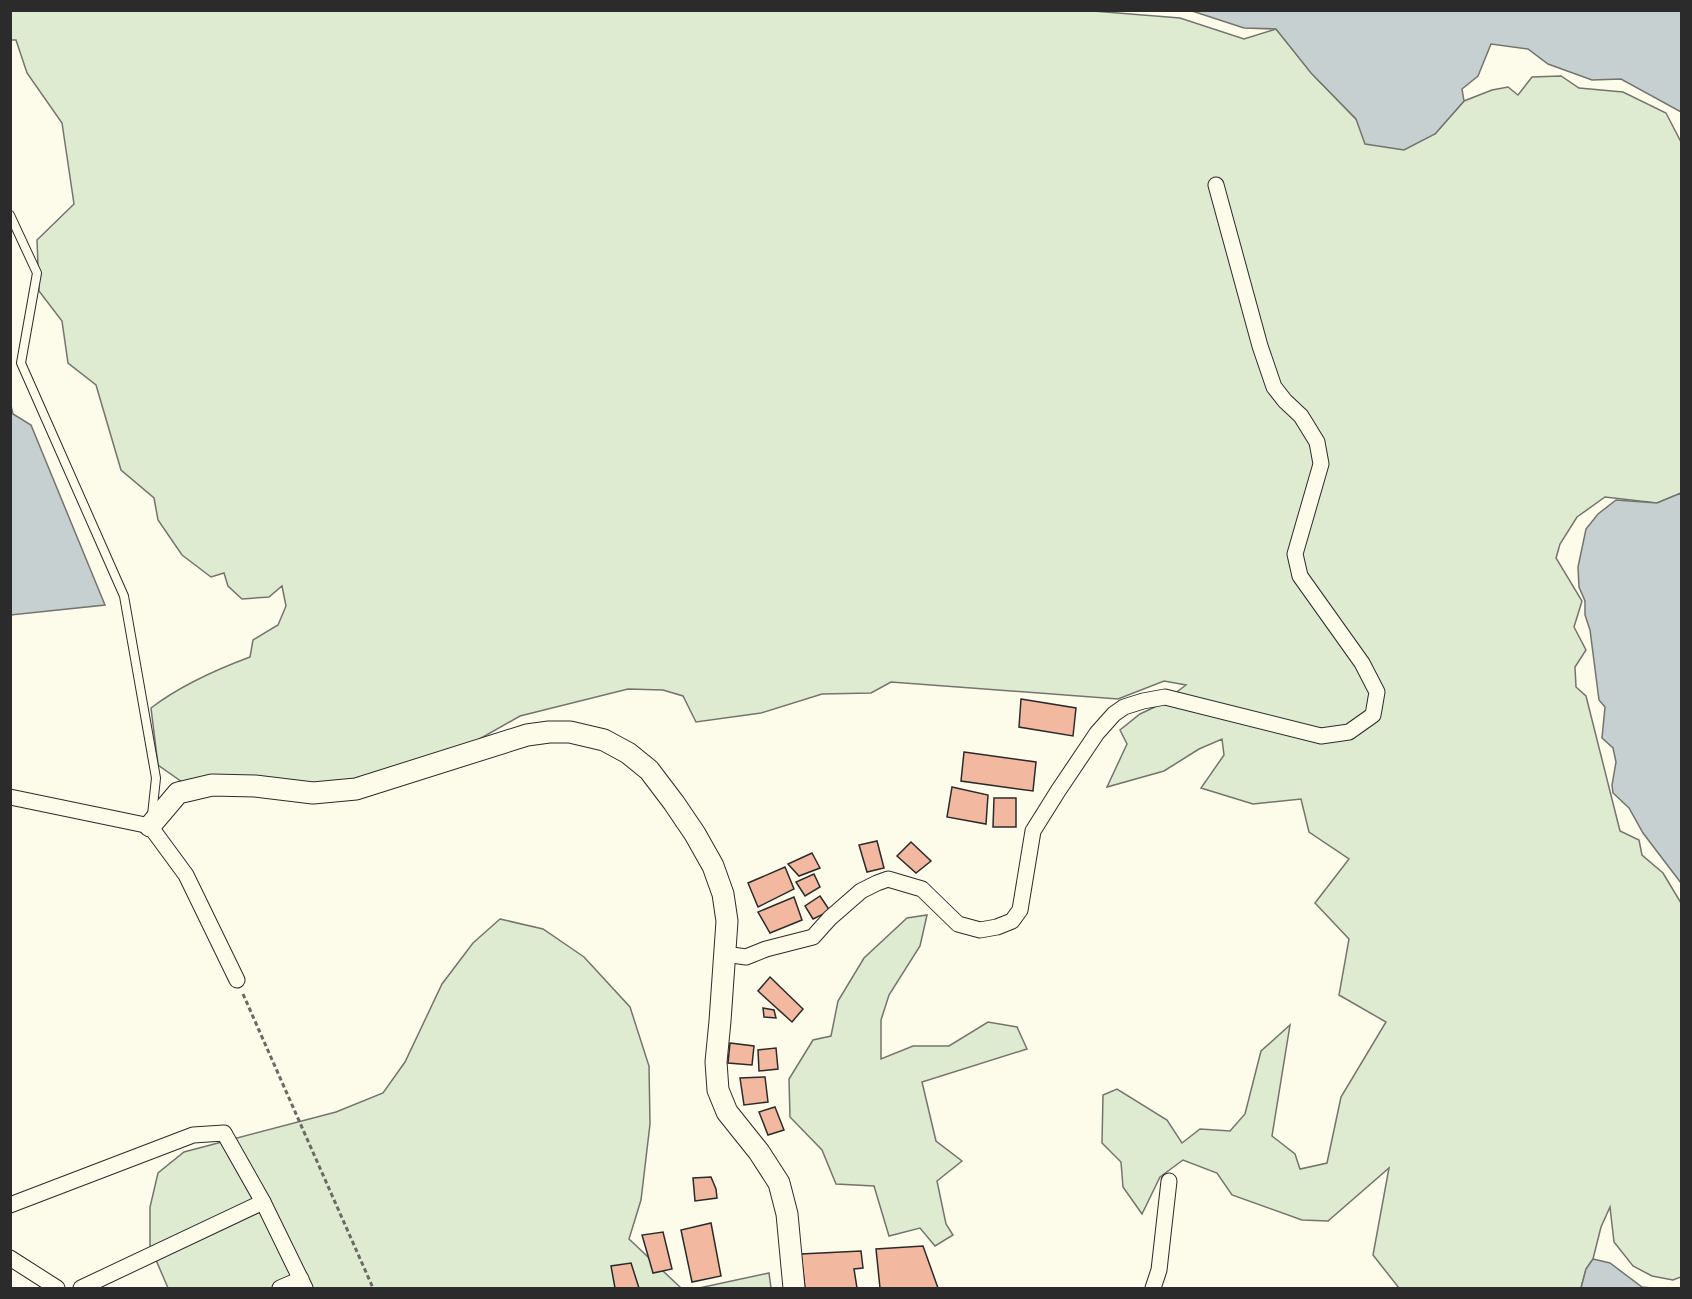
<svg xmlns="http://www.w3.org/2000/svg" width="1692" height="1299" font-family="'Open Sans',sans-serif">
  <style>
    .green { fill: #deebd1; stroke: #74746e; stroke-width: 1.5 }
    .water { fill: #c7d0d0; stroke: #74746e; stroke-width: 1.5 }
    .building { fill: #f2b8a0; stroke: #2b2b2b; stroke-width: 1.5 }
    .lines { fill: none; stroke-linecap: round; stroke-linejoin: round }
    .lane-casing { stroke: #2b2b2b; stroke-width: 10 }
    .street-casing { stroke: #2b2b2b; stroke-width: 17 }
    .secondary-casing { stroke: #2b2b2b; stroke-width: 23 }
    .path { stroke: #6a6964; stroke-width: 3; stroke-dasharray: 4.5 3; stroke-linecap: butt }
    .lane { stroke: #fdfbea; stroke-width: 8 }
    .street { stroke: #fdfbea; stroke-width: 15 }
    .secondary { stroke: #fdfbea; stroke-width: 21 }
  </style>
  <rect width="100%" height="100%" fill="#fdfbea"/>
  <g class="green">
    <path d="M10,11H1093L1180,18L1244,39L1276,29L1318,80L1356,119L1435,134L1464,101L1492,90L1508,87L1518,95L1532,77L1561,76L1579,88L1623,92L1666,113L1682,144L1681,493L1657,503L1605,497L1577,517L1560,544L1556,558L1582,601L1574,627L1586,650L1575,667L1576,687L1586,696L1620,831L1639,840L1642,855L1663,873L1681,903V1277L1673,1280L1652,1276L1633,1266L1614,1242L1610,1207L1601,1227L1593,1259L1586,1269L1581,1288H1399L1373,1255L1389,1168L1328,1221L1302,1220L1232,1195L1217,1173L1183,1160L1160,1177L1142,1214L1123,1187L1121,1162L1102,1143L1103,1095L1117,1089L1167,1120L1182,1143L1200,1129L1230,1131L1245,1114L1261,1051L1290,1025L1272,1136L1295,1154L1300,1169L1327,1163L1341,1097L1386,1022L1339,995L1349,939L1315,903L1349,859L1309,832L1301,799L1253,804L1201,788L1224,755L1222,739L1199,749L1164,771L1107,787L1127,744L1120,730L1140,714L1159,705L1186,685L1164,681L1118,699L891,682L871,693L822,694L761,713L696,722L683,696L663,690L628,689L520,716L476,741L377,791L185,784L158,765L151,708C181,685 215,670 250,657L253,640L278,625L286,606L282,586L269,597L242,599L228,586L224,573L211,577L182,555L158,520L154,498L121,470L96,385L68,363L62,321L39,291L37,240L74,204L62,123L27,73L16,40H11Z"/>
    <polygon points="927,915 920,946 889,995 881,1020 881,1059 913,1046 949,1046 988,1022 1017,1027 1027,1049 922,1082 936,1141 962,1161 937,1181 946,1224 953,1235 935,1246 920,1228 889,1236 874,1186 836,1184 822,1150 790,1117 789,1079 813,1040 831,1036 838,1001 864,958 907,918"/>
    <polygon points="500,919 543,929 584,957 630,1007 649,1066 650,1124 641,1200 629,1239 681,1288 168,1288 150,1246 150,1207 158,1173 184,1152 336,1112 383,1093 405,1062 442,984 473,943"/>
    <polygon points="769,1273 771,1288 699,1288"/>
  </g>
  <g class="water">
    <polygon points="1192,11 1681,11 1681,112 1621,79 1592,80 1548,64 1528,49 1491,44 1478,76 1462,89 1464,101 1435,134 1404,150 1365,144 1356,119 1311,73 1276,29 1244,28"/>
    <polygon points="11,406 13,414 31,425 105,605 11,615"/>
    <polygon points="1681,493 1681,883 1643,833 1629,808 1613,793 1612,785 1616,762 1613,748 1602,738 1605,707 1599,700 1590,630 1585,615 1585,601 1579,587 1578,567 1586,529 1598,514 1616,500 1657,503"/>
    <polygon points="1593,1259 1610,1263 1642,1287 1652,1288 1581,1288 1586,1269"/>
  </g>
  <g class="building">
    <polygon points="1021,699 1076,708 1073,736 1019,727"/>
    <polygon points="964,752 1036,762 1033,791 961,781"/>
    <polygon points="952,787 988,795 986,824 947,817"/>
    <polygon points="994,798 1016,798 1016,827 993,827"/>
    <polygon points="877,841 884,868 867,872 859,845"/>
    <polygon points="911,842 931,861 916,873 897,856"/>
    <polygon points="812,853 820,868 799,876 788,864"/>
    <polygon points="785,867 794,889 758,907 748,883"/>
    <polygon points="814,874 820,887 805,896 796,882"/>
    <polygon points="820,896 830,911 813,919 805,906"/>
    <polygon points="794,897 802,920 770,933 758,912"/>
    <polygon points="770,977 803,1009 792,1022 758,991"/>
    <polygon points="763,1008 774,1010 776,1018 764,1017"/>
    <polygon points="730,1043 754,1046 752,1065 728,1063"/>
    <polygon points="776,1048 778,1069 759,1071 758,1050"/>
    <polygon points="765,1077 768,1102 744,1105 740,1078"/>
    <polygon points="775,1107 784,1130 768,1135 759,1112"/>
    <polygon points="711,1177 716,1189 717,1198 695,1201 693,1178"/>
    <polygon points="711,1223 721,1276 692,1282 681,1230"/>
    <polygon points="663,1232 672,1269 653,1273 642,1235"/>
    <polygon points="923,1246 938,1288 880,1288 876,1249"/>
    <polygon points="861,1251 863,1268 854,1269 857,1288 805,1288 801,1254"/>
    <polygon points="631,1263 639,1288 615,1288 611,1266"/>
  </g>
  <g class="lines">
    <defs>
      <polyline id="lane" points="10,215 37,273 21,363 124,596 156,778 152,815"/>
      <g id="street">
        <polyline points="10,797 150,826 186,875 237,980"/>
        <polyline points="725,954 746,957 766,949 813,937 830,918 861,891 877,883 888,879 922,889 958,924 980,930 997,927 1012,921 1020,910 1033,831 1058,791 1097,733 1114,714 1124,707 1143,701 1165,697 1321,736 1349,732 1373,715 1377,692 1362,663 1300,576 1295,554 1321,464 1317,442 1301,416 1285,401 1274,387 1260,346 1216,185"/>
        <polyline points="10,1205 193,1135 224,1133 263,1202 305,1288"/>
        <polyline points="10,1258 57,1288"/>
        <polyline points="81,1288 263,1202"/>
        <polyline points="280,1288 301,1279"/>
        <polyline points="1153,1288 1159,1270 1169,1181"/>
      </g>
      <polyline id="secondary" points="150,826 178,793 212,785 255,786 313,793 356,789 527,735 549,732 570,732 604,740 628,753 649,770 674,803 695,834 713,866 723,894 727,921 720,1021 716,1062 718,1090 727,1112 759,1152 779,1183 787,1214 794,1288"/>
    </defs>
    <use href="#lane" class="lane-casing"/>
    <use href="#street" class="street-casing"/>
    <use href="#secondary" class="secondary-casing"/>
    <polyline class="path" points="243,994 373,1288"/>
    <use href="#lane" class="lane"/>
    <use href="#street" class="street"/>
    <use href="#secondary" class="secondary"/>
  </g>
  <rect width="1692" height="1299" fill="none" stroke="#2b2b2b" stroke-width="24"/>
</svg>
